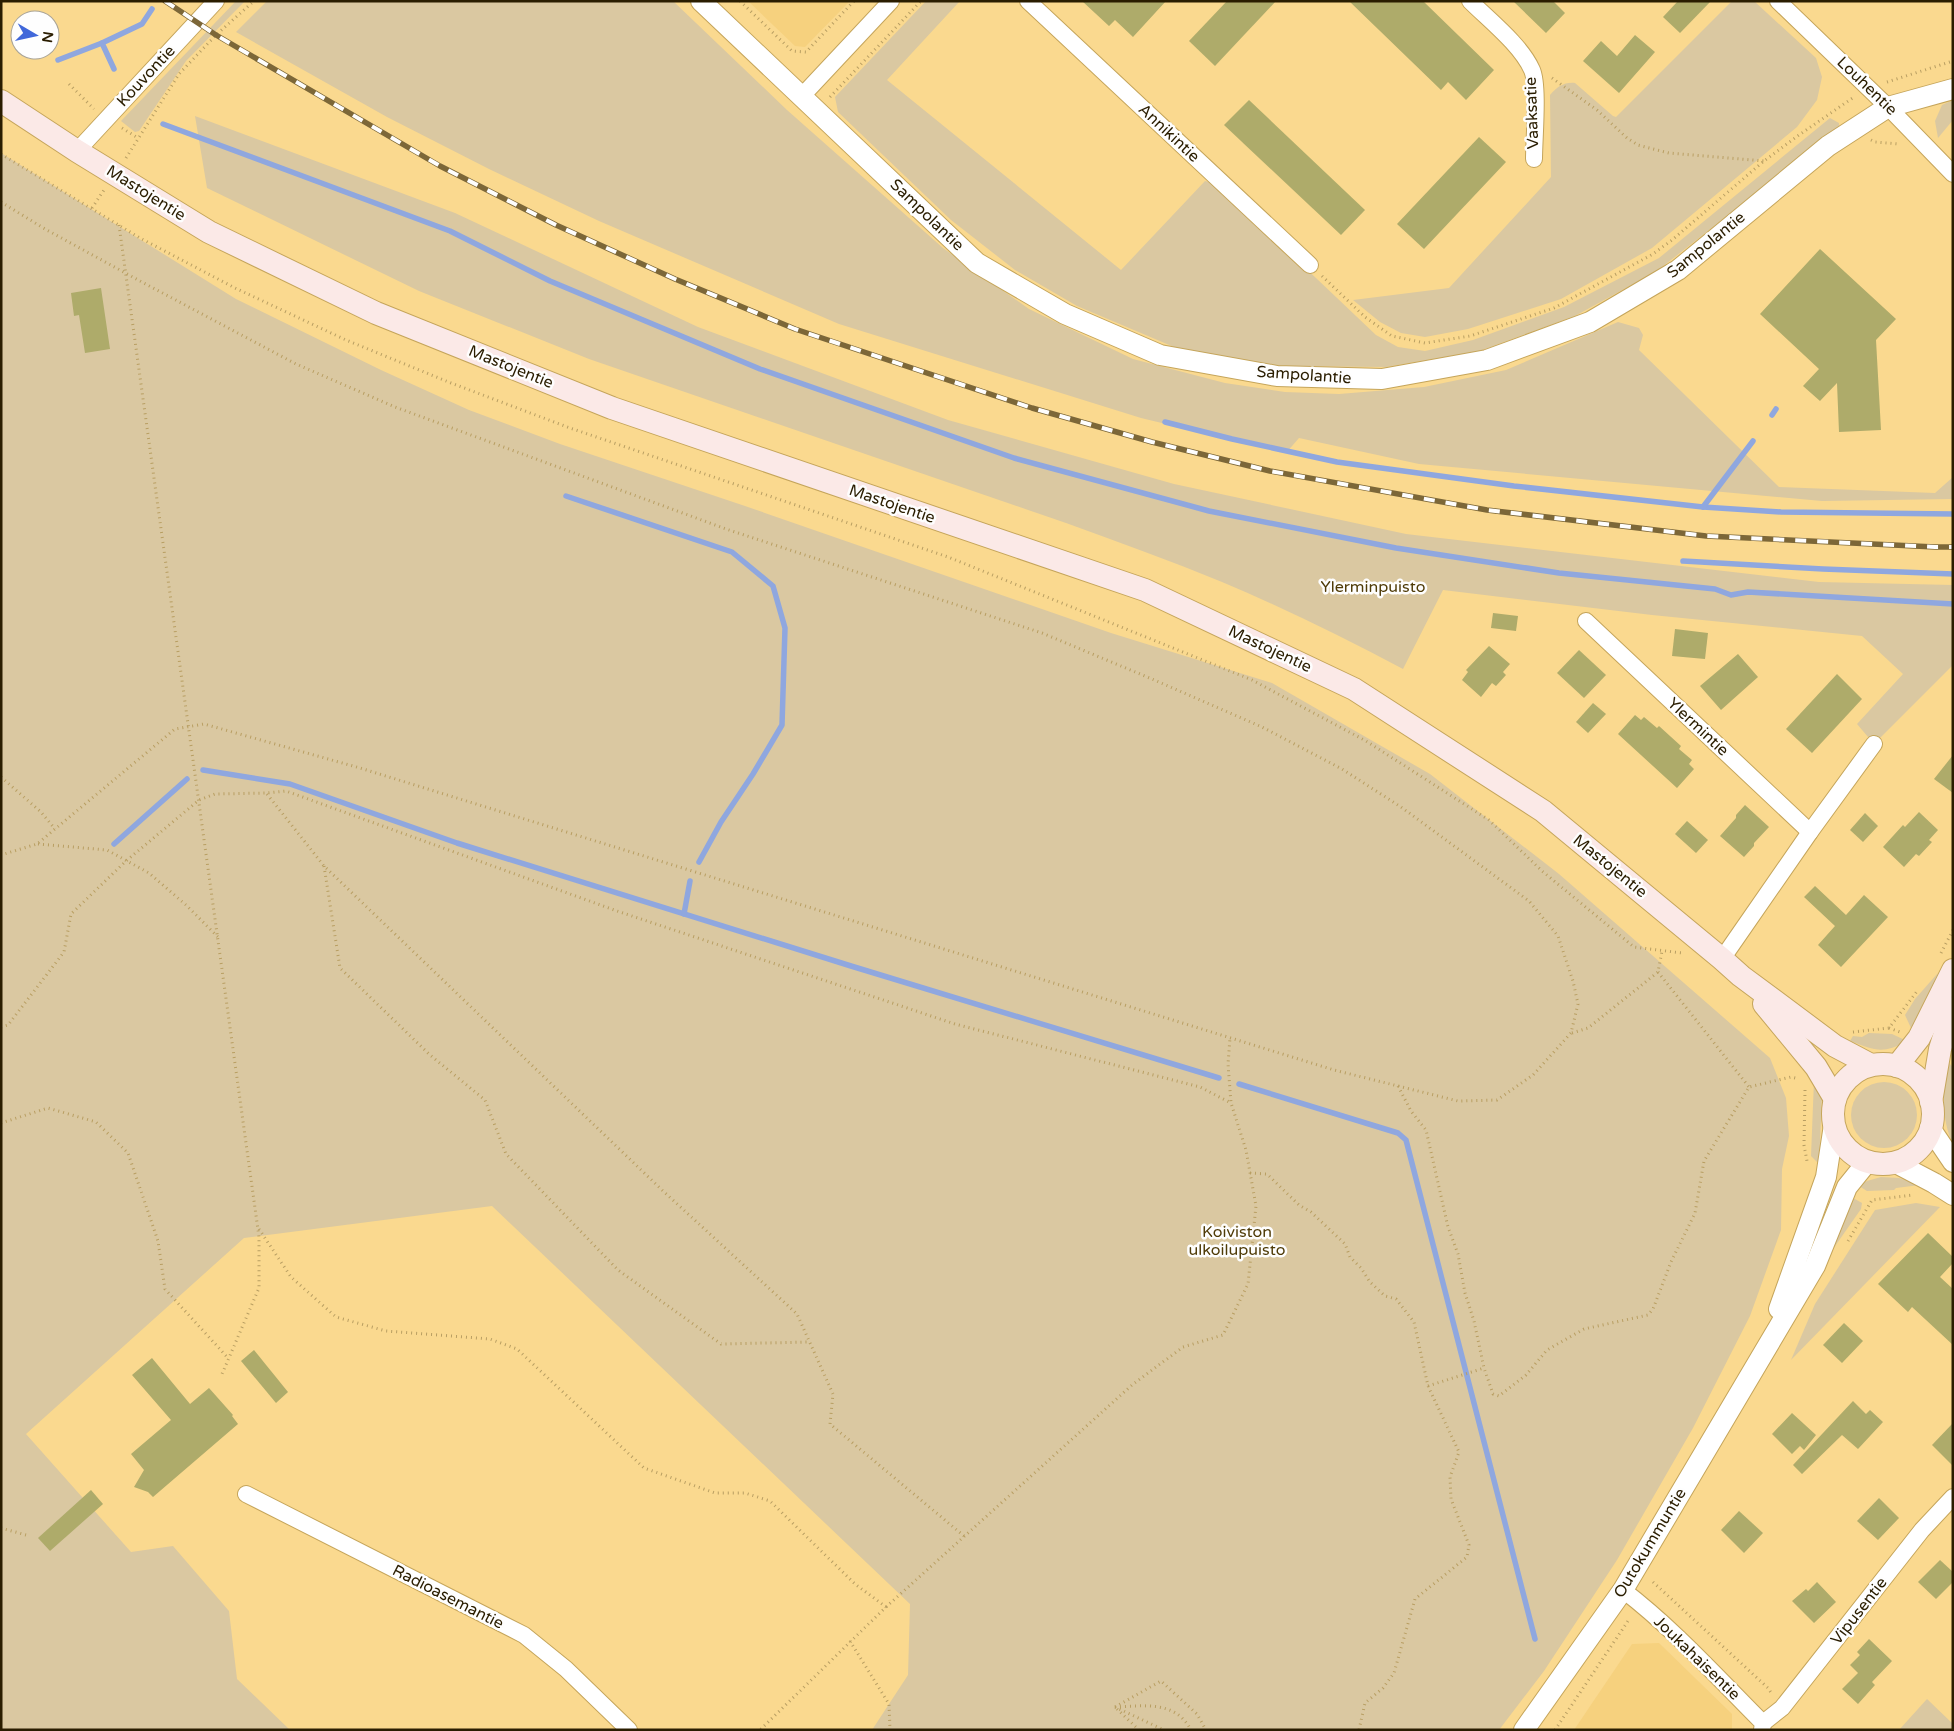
<svg xmlns="http://www.w3.org/2000/svg" width="1954" height="1731" font-family="'Varela Round',sans-serif">
  <style>
    .built { fill: #f6d17e }
    .green { fill: #dac8a1 }
    .lines { fill: none; stroke-linecap: round; stroke-linejoin: round }
    .stream { stroke: #8fa7df; stroke-width: 5.5 }
    .building { fill: #aeab6a }
    .minor-casing { stroke: #c5a55b; stroke-width: 18 }
    .tertiary-casing { stroke: #c5a55b; stroke-width: 22 }
    .secondary-casing { stroke: #c5a55b; stroke-width: 24 }
    .path { stroke: #b89e62; stroke-width: 3; stroke-dasharray: 1 4; stroke-linecap: butt }
    .minor { stroke: #fff; stroke-width: 16 }
    .tertiary { stroke: #fff; stroke-width: 20 }
    .secondary { stroke: #fbe9e7; stroke-width: 22 }
    .rail-casing { stroke: #7c6738; stroke-width: 5.5 }
    .rail { stroke: #fefefe; stroke-width: 4; stroke-dasharray: 11; stroke-linecap: butt }
    .labels { text-anchor: middle; dominant-baseline: central; stroke-width: 5; stroke-linejoin: round; paint-order: stroke }
    .street-label { font-size: 16px; fill: #2a1d00; stroke: #fefefe }
    .park-label { font-size: 16px; fill: #4f3b07; stroke: #fefefe }
  </style>
  <rect width="100%" height="100%" fill="#fad98f"/>
  <g class="built">
    <polygon points="748,1 850,1 805,47 795,46"/>
    <polygon points="1659,1643 1732,1714 1732,1730 1574,1730 1632,1644"/>
  </g>
  <g class="green">
    <polygon points="236,1 245,1 186,61 139,131 135,132 121,121"/>
    <polygon points="267,1 673,1 787,110 943,248 1029,309 1133,359 1225,383 1285,392 1339,394 1424,387 1506,370 1618,322 1639,328 1643,335 1639,350 1779,487 1935,493 1953,477 1953,499 1822,501 1419,464 1299,438 1286,453 1141,418 839,324 599,221 489,169 387,117 236,32"/>
    <polygon points="926,1 960,1 887,80 1121,270 1205,181 1217,184 1376,335 1398,347 1425,351 1473,340 1564,307 1659,258 1830,118 1839,123 1839,128 1657,271 1575,316 1480,351 1386,367 1266,366 1174,347 1077,306 1015,270 951,220 838,112 835,97"/>
    <path d="M1732,1H1754L1816,58L1822,77L1817,100L1797,127L1652,248L1561,299L1468,329L1425,337L1401,333L1380,322L1353,300L1449,288L1551,177L1550,95C1557,87 1564,82 1575,83L1613,116L1616,117Z"/>
    <polygon points="1953,100 1953,120 1938,138 1935,121 1942,105"/>
    <path d="M195,116L455,213L698,327L948,420L1174,484L1406,534L1819,582L1953,585V665L1874,744L1857,724L1903,674L1862,636L1652,615L1443,590L1403,669C1344,638 1284,608 1222,582C1171,561 1118,542 1066,523L589,359L419,291L207,188Z"/>
    <polygon points="1,153 236,299 381,370 469,410 560,444 745,506 1111,633 1272,683 1430,774 1559,874 1770,1058 1786,1098 1789,1136 1782,1169 1781,1230 1750,1316 1693,1428 1617,1560 1544,1671 1499,1730 872,1730 908,1675 910,1604 492,1206 244,1238 26,1434 131,1552 173,1546 229,1611 237,1679 290,1730 1,1730"/>
    <polygon points="1938,973 1915,1030 1911,1028 1905,1015 1915,999"/>
    <path d="M1869,1033L1892,1034L1907,1041C1882,1055 1875,1050 1850,1041L1853,1036L1862,1037Z"/>
    <path d="M1947,1060L1953,1068V1144C1940,1117 1944,1089 1947,1060Z"/>
    <polygon points="1814,1080 1822,1096 1819,1164 1811,1156"/>
    <circle cx="1884" cy="1115" r="33"/>
    <polygon points="1881,1177 1899,1178 1920,1185 1896,1188 1894,1190 1867,1191 1859,1186 1867,1181"/>
    <polygon points="1853,1198 1862,1203 1861,1209 1833,1249 1831,1248"/>
    <polygon points="1916,1203 1940,1207 1791,1360 1815,1304 1875,1210"/>
    <polygon points="1927,1699 1953,1724 1953,1730 1899,1730"/>
  </g>
  <g class="lines">
    <g class="stream">
      <polyline points="58,60 102,43"/>
      <polyline points="114,69 102,43 142,24 152,9"/>
      <polyline points="163,124 450,231 550,281 760,369 1014,458 1209,511 1396,548 1559,573 1715,589 1731,595 1748,592 1953,604"/>
      <polyline points="1772,415 1776,409"/>
      <polyline points="1165,422 1232,439 1337,462 1514,486 1703,507 1781,512 1953,514"/>
      <polyline points="566,496 732,552 773,586 785,628 782,725 753,774 721,822 699,862"/>
      <polyline points="1703,507 1753,441"/>
      <polyline points="1683,561 1823,569 1953,574"/>
      <polyline points="203,770 290,784 457,843 851,966 1219,1078"/>
      <polyline points="114,844 187,779"/>
      <polyline points="684,914 690,881"/>
      <polyline points="1239,1084 1398,1133 1406,1140 1535,1639"/>
    </g>
  </g>
  <g class="building">
    <polygon points="1082,1 1166,1 1133,37 1115,20 1109,26"/>
    <polygon points="1227,1 1276,1 1215,66 1189,41"/>
    <polygon points="1349,1 1423,1 1494,70 1466,100 1448,82 1441,90"/>
    <polygon points="1513,1 1553,1 1565,13 1546,33"/>
    <polygon points="1678,1 1711,1 1680,33 1663,17"/>
    <polygon points="1635,35 1655,52 1619,93 1583,61 1601,41 1617,56"/>
    <polygon points="1249,100 1365,210 1341,235 1224,125"/>
    <polygon points="1479,137 1506,162 1424,249 1397,224"/>
    <polygon points="1820,249 1896,319 1876,340 1881,430 1839,432 1837,383 1820,401 1803,386 1819,369 1760,314"/>
    <polygon points="101,288 110,349 85,353 79,315 74,316 71,293"/>
    <polygon points="1493,613 1518,616 1516,631 1491,628"/>
    <polygon points="1675,629 1708,633 1705,659 1672,656"/>
    <polygon points="1489,646 1510,664 1503,672 1506,675 1496,686 1492,683 1481,697 1462,680 1468,672 1466,670"/>
    <polygon points="1579,650 1606,675 1584,698 1557,673"/>
    <polygon points="1738,654 1758,677 1721,710 1700,686"/>
    <polygon points="1837,674 1862,699 1812,753 1786,729"/>
    <polygon points="1593,703 1606,714 1588,733 1576,722"/>
    <polygon points="1635,715 1641,720 1644,717 1657,728 1659,726 1681,746 1679,749 1692,760 1689,764 1694,769 1677,788 1618,734"/>
    <polygon points="1953,755 1953,793 1934,779"/>
    <polygon points="1745,805 1769,827 1754,843 1754,846 1744,857 1720,836 1736,818 1736,815"/>
    <polygon points="1919,812 1938,830 1929,840 1932,842 1919,856 1916,854 1904,867 1883,847 1903,825 1905,827"/>
    <polygon points="1865,813 1878,826 1863,842 1850,830"/>
    <polygon points="1687,821 1708,840 1696,853 1675,834"/>
    <polygon points="1815,886 1846,915 1864,895 1888,917 1841,967 1818,945 1835,926 1804,897"/>
    <polygon points="1928,1233 1953,1257 1953,1263 1940,1277 1953,1289 1953,1345 1912,1307 1908,1312 1878,1284"/>
    <polygon points="1844,1323 1863,1341 1842,1363 1823,1345"/>
    <polygon points="254,1350 288,1392 276,1403 241,1361"/>
    <polygon points="152,1358 190,1404 209,1388 233,1415 232,1416 238,1424 153,1497 148,1492 134,1487 144,1470 131,1454 171,1420 132,1375"/>
    <polygon points="1853,1401 1866,1414 1870,1410 1883,1422 1858,1449 1842,1435 1802,1474 1793,1465"/>
    <polygon points="1792,1413 1816,1435 1804,1450 1800,1446 1792,1454 1772,1434"/>
    <polygon points="1953,1423 1953,1466 1932,1445"/>
    <polygon points="91,1490 103,1504 50,1551 38,1538"/>
    <polygon points="1879,1498 1899,1518 1878,1540 1857,1521"/>
    <polygon points="1739,1511 1763,1533 1744,1553 1721,1530"/>
    <polygon points="1940,1560 1953,1572 1953,1582 1936,1599 1918,1582"/>
    <polygon points="1817,1582 1836,1602 1814,1623 1792,1601 1806,1589 1808,1591"/>
    <polygon points="1869,1639 1892,1661 1872,1682 1875,1685 1858,1704 1842,1689 1858,1673 1850,1665 1860,1655 1857,1652"/>
  </g>
  <g class="lines">
    <defs>
      <g id="minor">
        <polyline points="1028,1 1310,265"/>
        <path d="M1470,1C1489,20 1521,45 1532,70C1539,86 1534,139 1534,159"/>
        <polyline points="1778,1 1888,107 1953,174"/>
        <polyline points="802,96 891,1"/>
        <polyline points="77,151 216,1"/>
        <polyline points="1586,621 1810,832"/>
        <polyline points="1722,959 1810,832 1874,744"/>
        <polyline points="246,1494 524,1635 566,1669 629,1730"/>
        <path d="M1623,1590C1674,1629 1718,1678 1763,1723L1762,1730"/>
        <polyline points="1763,1723 1782,1708 1922,1530 1953,1497"/>
      </g>
      <g id="tertiary">
        <polyline points="701,1 977,263 1065,314 1160,355 1277,376 1382,379 1487,360 1590,322 1678,270 1828,146 1888,107 1953,89"/>
        <polyline points="1930,1128 1953,1162"/>
        <polyline points="1894,1162 1934,1183 1953,1195"/>
        <polyline points="1779,1309 1826,1177 1834,1125"/>
        <polyline points="1524,1730 1623,1590 1815,1266 1847,1187 1868,1161"/>
      </g>
      <g id="secondary">
        <polyline points="1,101 77,151 209,232 376,313 612,408 1145,590 1354,689 1543,811 1722,959 1741,976 1835,1046 1871,1065"/>
        <polyline points="1764,1004 1816,1067 1835,1099"/>
        <circle cx="1883" cy="1114" r="50"/>
        <polyline points="1897,1066 1919,1038 1953,970"/>
        <polyline points="1931,1102 1940,1049 1953,1008"/>
      </g>
    </defs>
    <use href="#minor" class="minor-casing"/>
    <use href="#tertiary" class="tertiary-casing"/>
    <use href="#secondary" class="secondary-casing"/>
    <g class="path">
      <polyline points="740,1 792,51 806,52 854,1"/>
      <polyline points="1552,78 1597,110 1627,138 1638,145 1669,153 1764,161"/>
      <polyline points="1887,82 1953,61"/>
      <polyline points="69,84 94,109"/>
      <polyline points="830,97 921,1"/>
      <polyline points="122,128 138,138"/>
      <polyline points="1871,140 1875,142 1899,144"/>
      <polyline points="1,154 140,238 235,288 346,340 451,383 570,428 948,557 1252,680 1366,741 1489,820 1542,871 1634,947 1682,953"/>
      <polyline points="126,158 179,74 216,35 254,1"/>
      <polyline points="1,202 45,229 140,281 296,364 395,407 726,529 1042,633 1152,679 1262,727 1342,769 1401,807 1529,901 1558,936 1573,981 1578,1004 1571,1033 1533,1075 1497,1100 1458,1101 1334,1070 360,768 204,724 175,729 37,844 1,855"/>
      <polyline points="92,208 104,190"/>
      <polyline points="119,225 259,1237 259,1288 222,1374"/>
      <polyline points="1322,276 1365,317 1392,336 1425,343 1470,336 1554,308 1653,254 1672,240 1764,161 1799,135 1854,97"/>
      <polyline points="1,777 41,812 55,829"/>
      <polyline points="267,794 324,866 662,1190 797,1314 833,1394 830,1424 964,1536"/>
      <polyline points="38,844 107,850 149,873 186,905 218,937"/>
      <polyline points="324,866 340,968 430,1055 485,1100 506,1154 618,1270 721,1344 810,1342"/>
      <polyline points="1941,953 1953,930"/>
      <polyline points="1658,972 1749,1087"/>
      <polyline points="1,1027 8,1025 64,952 71,914 126,861 199,800 215,794 267,793 286,791 617,911 955,1024 1200,1087 1231,1103"/>
      <polyline points="1889,1028 1900,1032"/>
      <polyline points="1853,1032 1889,1028 1918,990"/>
      <polyline points="1572,1033 1588,1028 1658,972 1662,951"/>
      <polyline points="1398,1086 1411,1111 1426,1130 1448,1227 1458,1254 1465,1293 1474,1321 1484,1368 1493,1394 1499,1396 1526,1375 1547,1350 1584,1329 1648,1315 1653,1309 1671,1262 1695,1213 1704,1161 1749,1087 1791,1077 1799,1079"/>
      <polyline points="1805,1090 1804,1145 1807,1161"/>
      <polyline points="1,1123 48,1108 96,1122 128,1153 158,1241 165,1289 228,1358"/>
      <polyline points="1250,1173 1267,1174 1299,1205 1311,1212 1345,1244 1350,1257 1361,1268 1370,1282 1385,1296 1396,1299 1414,1322 1428,1386 1459,1452 1450,1477 1451,1499 1469,1545 1467,1557 1415,1599 1394,1673 1383,1688 1365,1703 1359,1730"/>
      <polyline points="259,1229 291,1277 336,1317 386,1331 490,1339 517,1349 644,1468 715,1493 745,1493 770,1501 855,1584 886,1607 760,1730"/>
      <polyline points="1848,1241 1872,1200 1913,1195"/>
      <polyline points="1428,1386 1484,1368"/>
      <polyline points="1,1528 26,1535"/>
      <polyline points="1653,1582 1768,1688 1772,1694"/>
      <polyline points="886,1607 1132,1385 1183,1347 1223,1335 1248,1284 1256,1206 1246,1150 1231,1103 1228,1064 1230,1038"/>
      <polyline points="850,1641 889,1704 890,1730"/>
      <polyline points="1115,1707 1161,1681 1197,1714 1206,1730"/>
      <path d="M1115,1707C1144,1706 1175,1700 1191,1730"/>
      <polyline points="1115,1707 1164,1730"/>
      <polyline points="1117,1709 1139,1730"/>
      <polyline points="1555,1730 1630,1618"/>
    </g>
    <use href="#minor" class="minor"/>
    <use href="#tertiary" class="tertiary"/>
    <use href="#secondary" class="secondary"/>
    <defs>
      <polyline id="rail" points="165,1 216,35 440,166 556,225 675,279 795,329 1032,408 1152,442 1270,471 1487,510 1706,536 1935,547 1953,547"/>
    </defs>
    <use href="#rail" class="rail-casing"/>
    <use href="#rail" class="rail"/>
  </g>
  <g class="labels">
    <g class="street-label">
      <text transform="translate(146 76) rotate(-47)">Kouvontie</text>
      <text transform="translate(1867 86) rotate(44)">Louhentie</text>
      <text transform="translate(1532 113) rotate(-92)">Vaaksatie</text>
      <text transform="translate(1169 133) rotate(43)">Annikintie</text>
      <text transform="translate(146 193) rotate(32)">Mastojentie</text>
      <text transform="translate(927 215) rotate(44)">Sampolantie</text>
      <text transform="translate(1706 245) rotate(-39)">Sampolantie</text>
      <text transform="translate(511 367) rotate(22)">Mastojentie</text>
      <text transform="translate(1304 375) rotate(4)">Sampolantie</text>
      <text transform="translate(892 504) rotate(19)">Mastojentie</text>
      <text transform="translate(1270 649) rotate(25)">Mastojentie</text>
      <text transform="translate(1698 727) rotate(43)">Ylermintie</text>
      <text transform="translate(1610 866) rotate(39)">Mastojentie</text>
      <text transform="translate(1650 1543) rotate(-59)">Outokummuntie</text>
      <text transform="translate(448 1597) rotate(27)">Radioasemantie</text>
      <text transform="translate(1859 1611) rotate(-52)">Vipusentie</text>
      <text transform="translate(1697 1658) rotate(44)">Joukahaisentie</text>
    </g>
    <g class="park-label">
      <text x="1373" y="587">Ylerminpuisto</text>
      <text x="1237" y="1232">Koiviston<tspan x="1237" dy="18">ulkoilupuisto</tspan></text>
    </g>
  </g>
  <rect width="1954" height="1731" fill="none" stroke="#2a1d00" stroke-width="5"/>
  <g transform="translate(35 35) rotate(99)"><circle r="24" fill="#fefefe" stroke="#a9a498"/>
  <path d="M0-4L9 19L0 12L-9 19Z" fill="#4168da"/>
  <text y="-8" font-size="14" font-weight="bold" text-anchor="middle" fill="#2a1d00">N</text>
  </g>
</svg>
